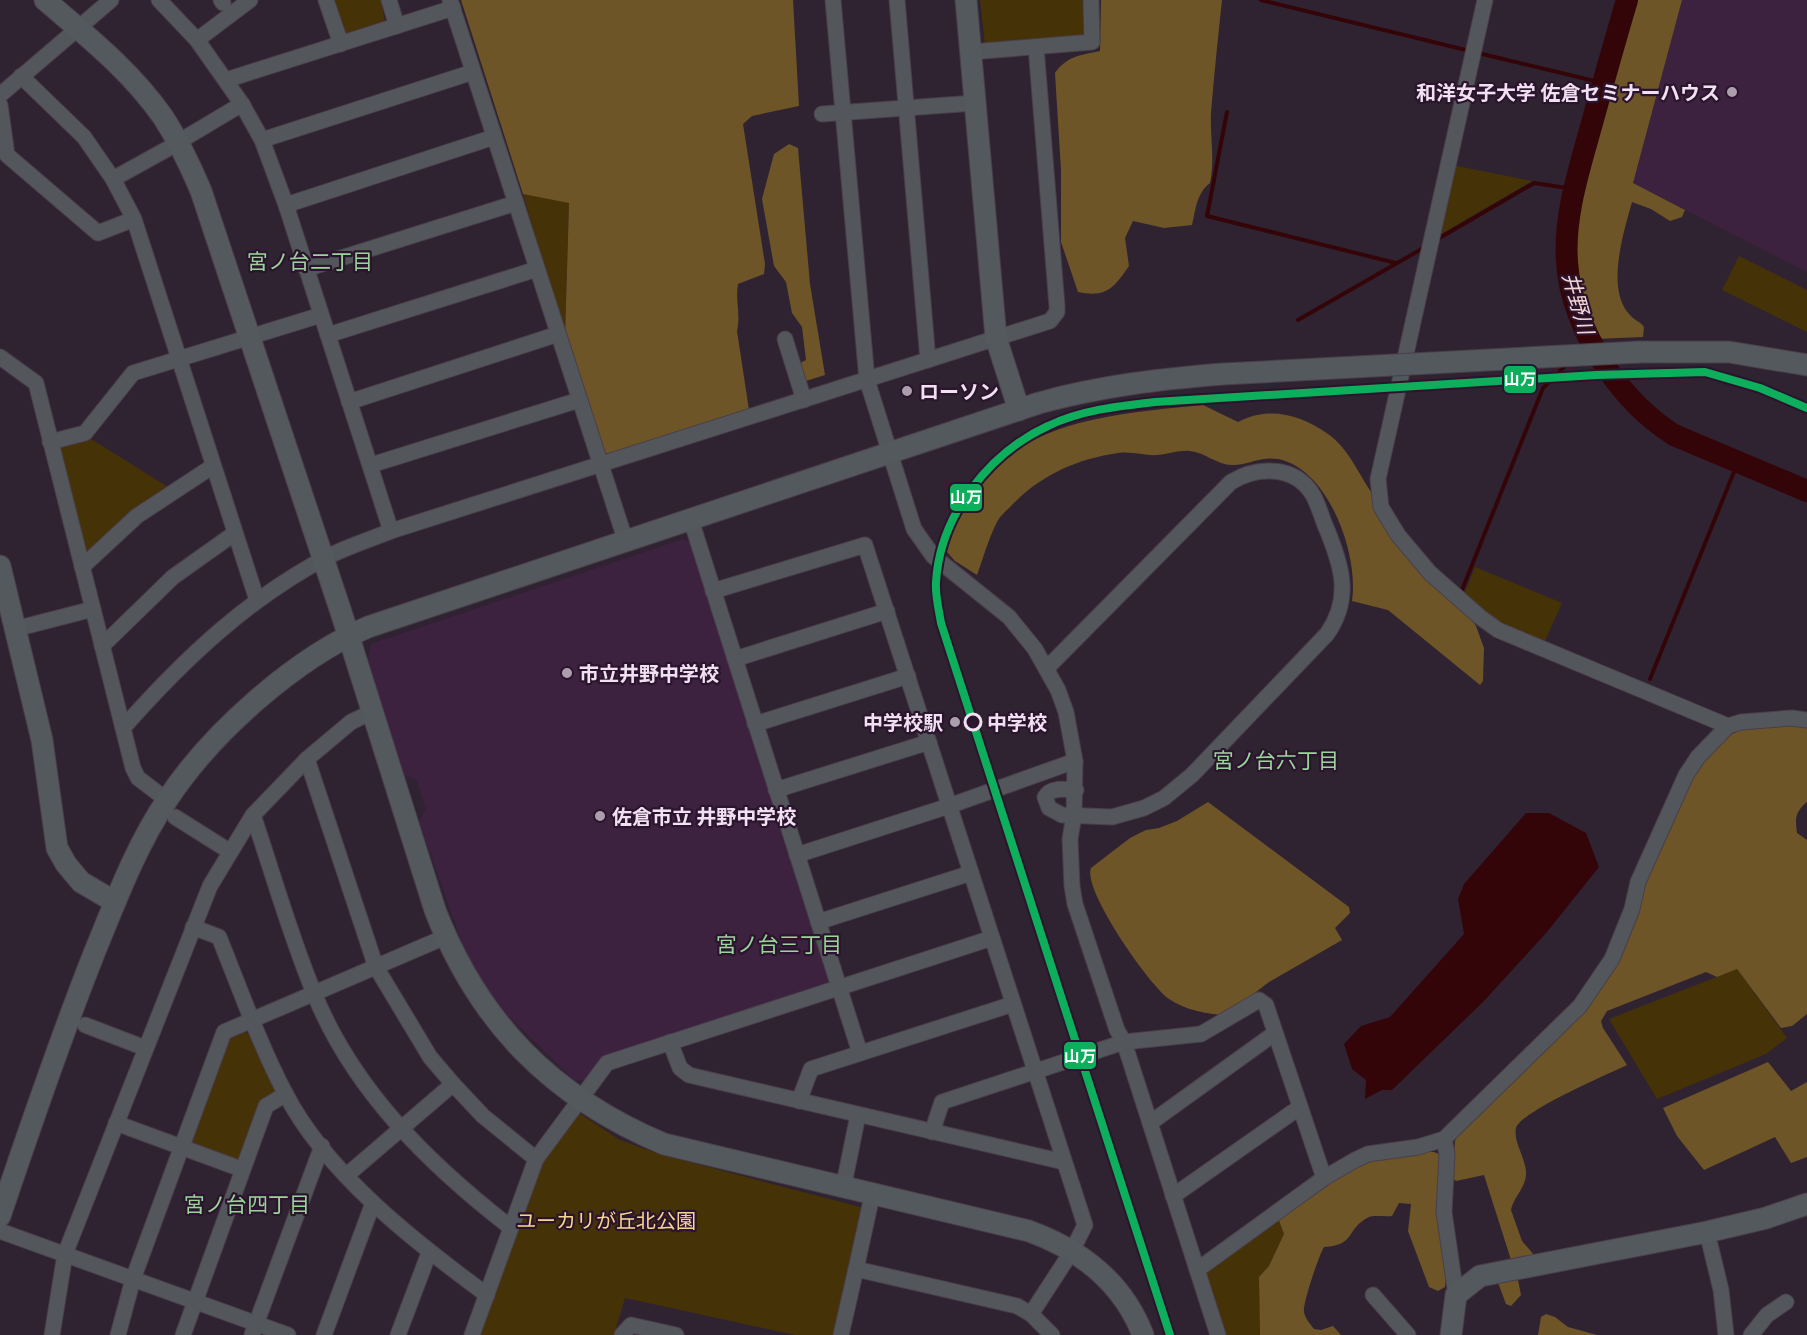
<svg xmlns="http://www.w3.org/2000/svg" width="1807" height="1335" font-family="'Exo 2','Noto Sans JP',sans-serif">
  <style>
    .built { fill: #3d223f }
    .green { fill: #453207 }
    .forest { fill: #6d5527 }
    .water { fill: #340508 }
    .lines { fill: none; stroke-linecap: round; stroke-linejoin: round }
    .stream { stroke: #340508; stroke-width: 4 }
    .river { stroke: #340508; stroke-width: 22 }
    .street-casing { stroke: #4a3e4b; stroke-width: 17 }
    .secondary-casing { stroke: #4a3e4b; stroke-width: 23 }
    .street { stroke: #53575b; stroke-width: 15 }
    .secondary { stroke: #53595c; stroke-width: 21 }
    .secondary-bridge-casing { stroke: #4a3e4b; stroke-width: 23; stroke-linecap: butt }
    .secondary-bridge { stroke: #53595c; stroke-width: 21 }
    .metro-1-casing { stroke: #2b142d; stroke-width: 12 }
    .metro-1 { stroke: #0daf5c; stroke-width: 8 }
    .poi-dot { fill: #ad9eae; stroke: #2b142d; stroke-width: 2 }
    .stop-dot { fill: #2b142d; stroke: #f0e0f1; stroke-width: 3 }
    .labels { text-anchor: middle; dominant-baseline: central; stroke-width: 4.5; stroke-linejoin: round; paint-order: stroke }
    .poi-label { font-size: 20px; font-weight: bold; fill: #f0e0f1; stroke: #2b142d; text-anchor: start }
    .stop-label { font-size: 20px; font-weight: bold; fill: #f0e0f1; stroke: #2b142d; text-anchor: start }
    .park-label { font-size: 20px; fill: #f7d58e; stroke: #2b142d }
    .neighbourhood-label { font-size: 21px; fill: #9ad49a; stroke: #2b142d }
    .water-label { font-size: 21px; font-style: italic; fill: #f3d6d3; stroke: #2b142d }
    .line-badge { stroke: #2b142d; stroke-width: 2 }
    .badge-label { font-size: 16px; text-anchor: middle; font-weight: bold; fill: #fff }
  </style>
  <rect width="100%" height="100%" fill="#302331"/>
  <g class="built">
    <polygon points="1682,0 1807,0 1807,272 1633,183"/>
    <polygon points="683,539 690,542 829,980 826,985 586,1079 575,1081 508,1016 482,981 465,951 419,821 426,810 417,780 404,775 368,659 371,644"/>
  </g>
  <g class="green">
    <polygon points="331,0 381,0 385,22 348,36 341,32"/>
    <polygon points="980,0 1083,0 1086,32 1083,35 985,45"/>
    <polygon points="1452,165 1532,181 1436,237"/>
    <polygon points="523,194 569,202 565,337"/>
    <polygon points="1739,256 1807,290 1807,332 1722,290"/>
    <polygon points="88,437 168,487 133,511 91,551 83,548 58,451 62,445"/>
    <polygon points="1475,567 1562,603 1544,643 1500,625 1463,597"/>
    <polygon points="1737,969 1787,1038 1766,1054 1657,1099 1609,1019"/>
    <polygon points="244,1031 250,1035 276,1085 274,1094 240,1158 233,1161 193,1146 191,1139 230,1037"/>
    <polygon points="579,1113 620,1140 659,1154 864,1208 835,1335 795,1335 625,1298 614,1335 479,1335 543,1162"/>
    <polygon points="1278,1218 1284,1234 1269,1266 1259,1277 1260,1335 1225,1335 1205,1271"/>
  </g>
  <g class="forest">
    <path d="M461,0H793L799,106L752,116L743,124L765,264L764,274L738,284C735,300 741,315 737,331L749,410L612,454L605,453L602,448L565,337L569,203L523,194Z"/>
    <path d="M1101,0H1222C1218,38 1214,75 1211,113C1210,137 1215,160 1210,183C1196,194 1196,209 1192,225L1164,228L1133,221L1125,238L1129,266C1114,288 1106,298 1078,292L1061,242V170L1055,73C1067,56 1081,55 1100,51Z"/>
    <path d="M1631,0H1682L1633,183L1685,210L1682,217L1670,221L1651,209L1632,202C1624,231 1605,290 1630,315C1634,320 1640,321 1644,327L1643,337L1594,339L1574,275L1571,241L1578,193Z"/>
    <polygon points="789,144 798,148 810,284 825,375 806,381 800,363 806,360 802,327 792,313 786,282 774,266 762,199 774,154"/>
    <path d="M1203,405L1238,422C1268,406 1300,414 1328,434C1350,450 1358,474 1374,496C1408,539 1445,581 1476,626L1484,648L1483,681L1480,685L1388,610L1352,601C1359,555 1329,469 1278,459C1260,456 1249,465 1233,465C1219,466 1204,452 1190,451C1180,450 1168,454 1158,455C1145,456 1133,451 1118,453C1076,459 1039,476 1010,507C1005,512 999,517 996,524C988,540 983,559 977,575L955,561L947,552C981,423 1092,416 1203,405Z"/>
    <path d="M1793,723L1807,725V802C1795,812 1795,818 1797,833L1807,840V1014L1792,1026L1781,1028L1737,969L1717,977L1706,972L1607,1011L1601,1021L1603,1028L1627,1065C1608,1074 1520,1112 1516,1128C1513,1142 1526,1158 1526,1173C1526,1188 1514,1196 1511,1210L1522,1241L1534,1255L1512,1263L1484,1175L1456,1181L1452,1178L1455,1141L1460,1130L1584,1010L1603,986L1619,960L1644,883L1692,778L1705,758L1732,734L1745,728Z"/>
    <path d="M1208,802L1349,907L1350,913L1335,928L1342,940L1269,982L1226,1015C1207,1014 1185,1010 1169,999C1149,985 1082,889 1091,868L1130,838L1146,830L1159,828L1177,821Z"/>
    <polygon points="1768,1062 1791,1091 1807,1082 1807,1157 1791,1163 1775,1137 1704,1170 1677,1136 1663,1108"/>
    <path d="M1422,1152H1434L1441,1155L1447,1269L1445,1287L1438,1291L1429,1287L1408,1231L1411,1204L1399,1203L1392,1216C1385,1217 1374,1215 1369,1217C1345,1229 1357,1245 1324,1247C1319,1255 1303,1302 1304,1312C1305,1318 1310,1324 1314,1329L1321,1330L1333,1326L1341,1335H1260L1259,1277L1269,1266L1284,1234L1278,1218L1327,1183L1369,1159Z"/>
    <polygon points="1517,1275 1521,1295 1511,1306 1506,1304 1497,1280"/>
    <polygon points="1546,1314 1555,1317 1568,1327 1597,1335 1538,1335 1541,1317"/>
  </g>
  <polygon class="water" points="1526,813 1549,813 1586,833 1599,867 1547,932 1483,1002 1392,1090 1382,1090 1365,1099 1366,1080 1352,1069 1344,1044 1361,1026 1390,1017 1464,934 1458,899 1464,884"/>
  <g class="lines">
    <g class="stream">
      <polyline points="1261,0 1470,51"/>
      <polyline points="1478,53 1603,83"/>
      <polyline points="1227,112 1207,216 1396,263"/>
      <polyline points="1436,240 1534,183 1574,189"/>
      <polyline points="1298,320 1425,247"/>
      <polyline points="1582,347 1589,341"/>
      <polyline points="1462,590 1543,388 1567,364"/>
      <polyline points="1650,679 1738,462"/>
    </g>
    <path class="river" d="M1627,0C1613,47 1600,94 1587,141C1576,180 1564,221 1567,262C1569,298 1585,335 1604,364C1622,392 1646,417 1674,435L1807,491"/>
    <defs>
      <g id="street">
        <polyline points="159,0 197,40 242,104 262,140 286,205 391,531"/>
        <polyline points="221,0 223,3"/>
        <polyline points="326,0 341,44"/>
        <polyline points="389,0 397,26"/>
        <polyline points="450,0 626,542"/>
        <polyline points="833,0 867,380 914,529 933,556 1009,617 1035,649 1058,690 1066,712 1075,761 1074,815 1070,839 1072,886 1075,904 1117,1030 1124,1042 1218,1335"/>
        <polyline points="897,0 928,360"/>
        <polyline points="1485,0 1378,479 1381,507 1398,535 1430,573 1480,617 1498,630 1728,726"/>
        <polyline points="197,40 250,0"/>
        <polyline points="971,52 1092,42 1091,0"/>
        <polyline points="21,76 84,137 113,179 134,219 257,600"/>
        <polyline points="226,80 453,8"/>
        <polyline points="0,95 111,0"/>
        <polyline points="0,105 7,155 98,233 134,219"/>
        <polyline points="822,114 975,103"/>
        <polyline points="185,138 242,104"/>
        <polyline points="262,140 473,72"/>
        <polyline points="113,179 169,148"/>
        <polyline points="286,205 494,137"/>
        <polyline points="306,269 516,203"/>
        <polyline points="328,335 537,269"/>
        <polyline points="785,339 804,400"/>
        <polyline points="0,357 36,383 133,768 138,778 167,800"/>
        <polyline points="349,402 558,334"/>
        <polyline points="50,442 85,433 133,373 321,315"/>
        <polyline points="371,465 579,400"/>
        <polyline points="691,520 860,1053"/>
        <polyline points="82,567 137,516 213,466"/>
        <polyline points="713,591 865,545 1085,1225 1072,1251 1031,1314"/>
        <polyline points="15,629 93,609"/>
        <polyline points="102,646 173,577 235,533"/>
        <polyline points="735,659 887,611"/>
        <path d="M1047,668L1231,482C1257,466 1295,465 1313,495C1318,504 1321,515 1325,525C1341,563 1353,597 1327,634L1192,775L1164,798L1144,808L1112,817L1062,815L1049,808L1045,797C1051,787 1065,789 1076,790"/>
        <polyline points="755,724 908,676"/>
        <path d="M123,728C183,660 249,597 331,555C350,546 371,539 391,531L1050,321L1057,312V306L1036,47"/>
        <polyline points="307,759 376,967 430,1057 453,1084 483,1116 536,1159"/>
        <polyline points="776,790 929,742"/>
        <path d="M253,815C273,874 290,935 314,993C353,1090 429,1164 510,1227"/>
        <polyline points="175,817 229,851"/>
        <polyline points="797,855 949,806 1075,761"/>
        <polyline points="818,922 971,873"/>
        <path d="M193,927L219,937C240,989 259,1043 285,1093C327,1174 415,1242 487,1295"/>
        <polyline points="85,1025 145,1048"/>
        <polyline points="670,1042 680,1068 689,1075 1064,1162"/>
        <polyline points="799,1101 811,1069 1013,1004"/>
        <polyline points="116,1123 241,1169"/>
        <polyline points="1150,1123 1275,1033"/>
        <polyline points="932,1132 942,1102 1124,1042 1201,1034 1259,1000 1266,1005 1324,1178"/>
        <polyline points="1444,1139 1447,1154 1444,1212 1456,1295"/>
        <polyline points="347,1175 453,1084"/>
        <polyline points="845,1179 858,1115"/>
        <polyline points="1173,1196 1300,1107"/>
        <polyline points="0,1231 288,1335"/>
        <polyline points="1707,1232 1721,1290 1726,1335"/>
        <polyline points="856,1269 870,1205"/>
        <polyline points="1197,1270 1324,1178 1355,1160 1368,1154 1418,1147 1444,1139 1580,1006 1612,959 1632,909 1638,882 1686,775 1698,757 1728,726 1741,722 1792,718 1807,720"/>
        <polyline points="1373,1295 1408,1335"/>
        <polyline points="52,1335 65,1254 210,886 253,815 307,759 351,722 372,712"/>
        <polyline points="118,1335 133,1279 224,1032 445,937"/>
        <polyline points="183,1335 266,1106 286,1094"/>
        <polyline points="252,1335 322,1146"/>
        <polyline points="324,1335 373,1203"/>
        <polyline points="398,1335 429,1253"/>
        <polyline points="472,1335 536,1159 607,1063 992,938"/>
        <polyline points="622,1335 631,1325 676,1335"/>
        <polyline points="841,1335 856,1269 1017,1306 1031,1314 1052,1335"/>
        <polyline points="1751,1335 1767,1315 1786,1302"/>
      </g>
      <g id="secondary">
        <path d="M45,0C87,36 131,71 163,117C178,140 190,165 201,191L341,612L435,910C479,1023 552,1097 664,1144L1029,1231C1081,1250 1123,1283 1143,1335"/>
        <polyline points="966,0 996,338 1019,410"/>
        <polyline points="1639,352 1729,352 1807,365"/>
        <polyline points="0,566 42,740 57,848 66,864 81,882 115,902"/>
        <path d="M0,1216C30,1127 60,1039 95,951C116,900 136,846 167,800C211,733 294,659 368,627L1039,403C1100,386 1160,379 1223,374"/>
        <polyline points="1451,1335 1456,1295 1480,1276 1707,1232 1766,1218 1807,1204"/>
      </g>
    </defs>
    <use href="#street" class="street-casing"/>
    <use href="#secondary" class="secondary-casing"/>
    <use href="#street" class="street"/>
    <use href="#secondary" class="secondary"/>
    <defs>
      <polyline id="secondary-bridge" points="1223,374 1639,352"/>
    </defs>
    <use href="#secondary-bridge" class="secondary-bridge-casing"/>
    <use href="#secondary-bridge" class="secondary-bridge"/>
    <defs>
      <path id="metro-1" d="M1170,1335L941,623C939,610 935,596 936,582C940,515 989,453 1048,426C1081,410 1119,406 1155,402L1596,375L1705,372L1760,388L1807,408"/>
    </defs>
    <use href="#metro-1" class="metro-1-casing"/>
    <use href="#metro-1" class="metro-1"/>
  </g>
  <g class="poi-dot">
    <circle cx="1732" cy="92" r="6"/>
    <circle cx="907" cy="391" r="6"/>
    <circle cx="567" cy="673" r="6"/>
    <circle cx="955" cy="722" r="6"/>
    <circle cx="600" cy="816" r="6"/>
  </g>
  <circle class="stop-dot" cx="973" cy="722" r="8"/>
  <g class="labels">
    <g class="poi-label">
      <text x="1720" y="92" text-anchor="end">和洋女子大学 佐倉セミナーハウス</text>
      <text x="919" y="391">ローソン</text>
      <text x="579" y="673">市立井野中学校</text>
      <text x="943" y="722" text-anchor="end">中学校駅</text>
      <text x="612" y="816">佐倉市立 井野中学校</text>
    </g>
    <g class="stop-label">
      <text x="987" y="722">中学校</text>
    </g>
    <g class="park-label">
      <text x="606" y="1220">ユーカリが丘北公園</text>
    </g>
    <g class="neighbourhood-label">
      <text x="310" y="260">宮ノ台二丁目</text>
      <text x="1276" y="759">宮ノ台六丁目</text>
      <text x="779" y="943">宮ノ台三丁目</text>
      <text x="247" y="1203">宮ノ台四丁目</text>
    </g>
    <g class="water-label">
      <text transform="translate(1579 303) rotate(74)">井野川</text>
    </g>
  </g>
  <g class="line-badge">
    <rect x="1503" y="365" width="34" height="29" rx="6" fill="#0daf5c"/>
    <rect x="949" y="483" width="34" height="29" rx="6" fill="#0daf5c"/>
    <rect x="1063" y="1041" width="34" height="29" rx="6" fill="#0daf5c"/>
  </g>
  <g class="badge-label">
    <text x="1520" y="385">山万</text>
    <text x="966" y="503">山万</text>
    <text x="1080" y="1062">山万</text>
  </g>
</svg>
